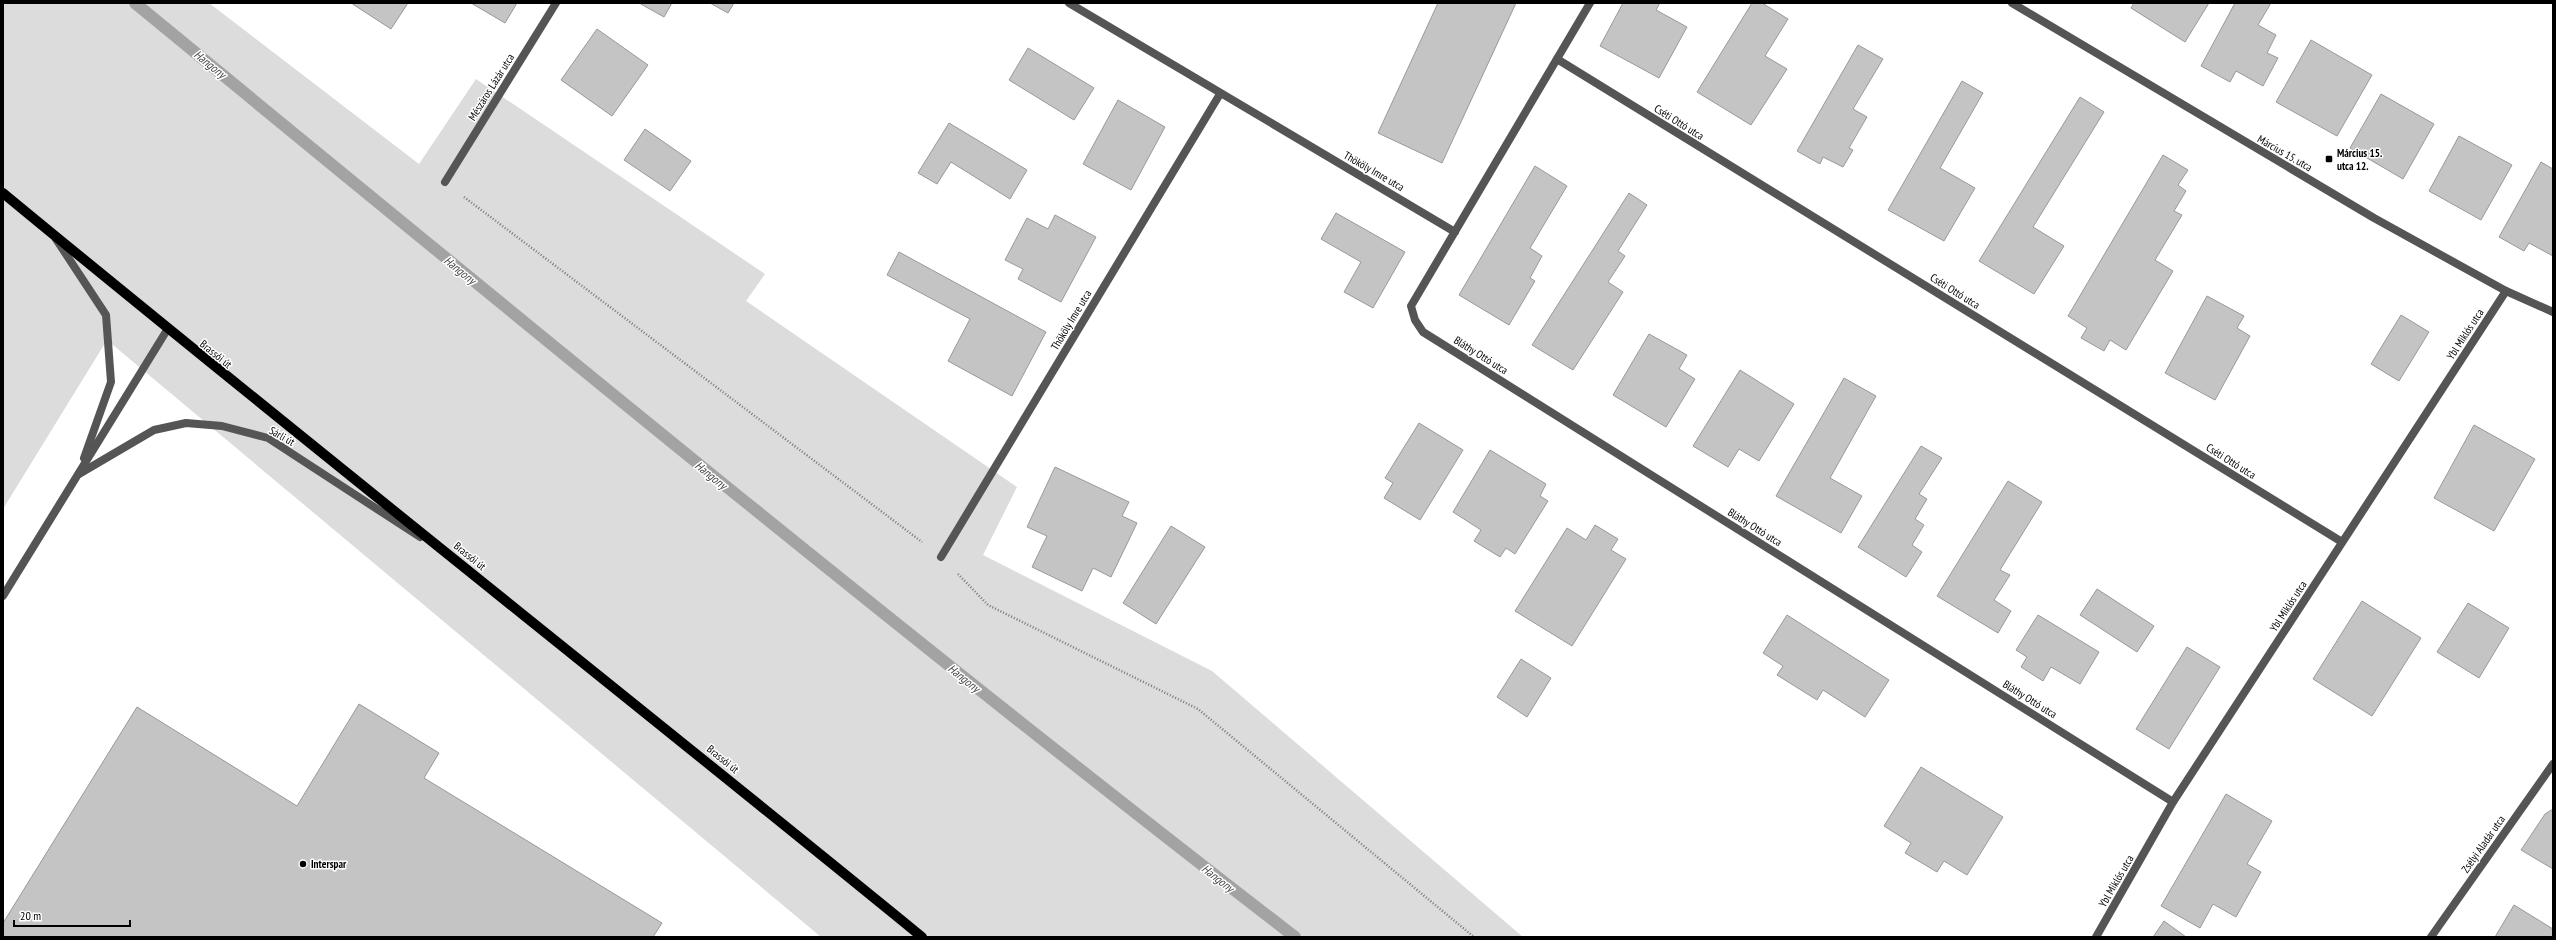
<svg xmlns="http://www.w3.org/2000/svg" width="2556" height="940" font-family="'PT Sans Narrow',sans-serif">
  <style>
    .green { fill: #dcdcdc }
    .lines { fill: none; stroke-linecap: round; stroke-linejoin: round }
    .stream { stroke: #a3a3a3; stroke-width: 12 }
    .building { fill: #c4c4c4; stroke: #999 }
    .primary-casing { stroke: #dbdbdb; stroke-width: 12 }
    .path { stroke: #777; stroke-width: 2.5; stroke-dasharray: 1 2; stroke-linecap: butt }
    .street { stroke: #555; stroke-width: 8 }
    .primary { stroke: #000; stroke-width: 10 }
    .poi-dot { fill: #000; stroke: #fff; stroke-width: 1.5 }
    .labels { text-anchor: middle; dominant-baseline: central; stroke-width: 3; stroke-linejoin: round; paint-order: stroke }
    .street-label { font-size: 11px; fill: #000; stroke: #fff }
    .poi-label { font-size: 11px; font-weight: bold; fill: #000; stroke: #fff; text-anchor: start }
    .water-label { font-size: 12px; font-style: italic; fill: #444; stroke: #fff }
  </style>
  <rect width="100%" height="100%" fill="#fff"/>
  <polygon class="green" points="3,3 209,3 419,164 476,79 765,274 746,301 1017,487 983,555 1212,671 1523,937 821,937 107,340 3,509"/>
  <g class="lines">
    <path class="stream" d="M135,3C519,318 902,634 1295,937"/>
  </g>
  <g class="building">
    <polygon points="351,3 408,3 391,29"/>
    <polygon points="471,3 517,3 505,23"/>
    <polygon points="639,3 672,3 664,17"/>
    <polygon points="710,3 734,3 728,13"/>
    <polygon points="1438,3 1516,3 1442,163 1378,133"/>
    <polygon points="1623,3 1660,3 1656,10 1687,27 1659,78 1600,46"/>
    <polygon points="1752,3 1762,3 1788,19 1765,56 1787,69 1751,125 1697,92"/>
    <polygon points="2134,3 2209,3 2185,42 2131,8"/>
    <polygon points="2235,3 2271,3 2258,25 2276,35 2267,53 2278,58 2263,86 2236,71 2230,82 2201,66"/>
    <polygon points="597,29 648,65 612,116 561,80"/>
    <polygon points="2311,40 2372,75 2337,136 2276,102"/>
    <polygon points="1858,45 1883,59 1853,109 1867,117 1849,148 1853,150 1843,167 1823,157 1820,164 1797,151"/>
    <polygon points="1028,48 1094,88 1074,120 1009,80"/>
    <polygon points="1962,81 1983,93 1940,168 1975,188 1944,241 1888,210"/>
    <polygon points="2381,94 2434,124 2403,179 2350,148"/>
    <polygon points="2080,97 2104,112 2033,227 2064,246 2034,294 1979,261"/>
    <polygon points="1118,100 1165,127 1131,190 1083,164"/>
    <polygon points="949,123 1027,170 1010,199 951,162 937,184 918,173"/>
    <polygon points="645,129 691,161 670,191 624,160"/>
    <polygon points="2459,136 2512,165 2481,220 2429,191"/>
    <polygon points="2163,155 2188,170 2178,185 2186,191 2174,211 2182,215 2155,260 2173,271 2126,350 2110,340 2104,351 2081,338 2087,328 2068,316"/>
    <polygon points="2541,162 2553,169 2553,256 2529,243 2524,251 2499,237"/>
    <polygon points="1535,166 1567,186 1530,248 1542,256 1530,278 1535,281 1509,325 1459,295"/>
    <polygon points="1629,193 1647,205 1618,251 1625,256 1608,282 1623,292 1573,370 1532,345"/>
    <polygon points="1336,213 1405,252 1373,308 1344,292 1361,262 1321,239"/>
    <polygon points="1055,215 1096,237 1061,302 1018,279 1023,269 1005,260 1027,218 1048,229"/>
    <polygon points="899,252 1046,332 1012,396 948,361 970,319 887,275"/>
    <polygon points="2207,296 2244,316 2237,328 2250,336 2215,400 2165,373"/>
    <polygon points="2401,315 2429,332 2399,381 2371,364"/>
    <polygon points="1649,334 1687,355 1679,369 1695,379 1666,427 1613,395"/>
    <polygon points="1740,370 1794,404 1759,461 1739,449 1728,467 1693,446"/>
    <polygon points="1844,378 1876,396 1830,478 1862,496 1841,533 1776,496"/>
    <polygon points="1419,423 1463,450 1420,520 1384,498 1393,483 1385,478"/>
    <polygon points="2474,425 2535,459 2494,531 2434,498"/>
    <polygon points="1921,446 1942,458 1919,494 1927,499 1915,519 1924,525 1912,545 1922,552 1906,577 1858,547"/>
    <polygon points="1490,450 1546,484 1540,496 1548,501 1515,554 1506,548 1500,557 1474,541 1481,530 1453,512"/>
    <polygon points="1055,467 1129,502 1122,516 1137,523 1111,577 1093,568 1082,591 1032,567 1047,536 1027,527"/>
    <polygon points="2008,481 2042,502 2000,570 2010,575 1994,600 2011,611 1998,633 1937,596"/>
    <polygon points="1595,525 1618,539 1611,550 1626,559 1572,646 1515,611 1567,528 1586,540"/>
    <polygon points="1171,526 1205,547 1156,624 1123,603"/>
    <polygon points="2097,589 2154,626 2137,652 2080,615"/>
    <polygon points="2362,601 2421,638 2372,716 2313,679"/>
    <polygon points="2468,603 2509,628 2479,678 2437,652"/>
    <polygon points="1787,615 1889,680 1865,717 1823,690 1817,700 1777,675 1783,666 1763,653"/>
    <polygon points="2038,615 2099,652 2080,684 2051,667 2043,681 2021,667 2027,657 2016,650"/>
    <polygon points="2187,647 2220,667 2169,749 2136,729"/>
    <polygon points="1521,659 1551,678 1527,717 1497,697"/>
    <polygon points="359,704 439,753 424,778 662,923 653,937 3,937 3,923 137,707 297,806"/>
    <polygon points="1921,767 2003,817 1967,875 1944,861 1937,872 1905,853 1911,843 1884,826"/>
    <polygon points="2226,794 2272,821 2247,864 2261,872 2236,917 2213,904 2200,928 2161,906"/>
    <polygon points="2553,809 2553,869 2521,850 2545,814"/>
    <polygon points="2514,905 2553,929 2553,937 2495,937"/>
    <polygon points="2164,921 2186,937 2153,937"/>
  </g>
  <g class="lines">
    <defs>
      <path id="primary" d="M3,193C307,444 617,688 922,937"/>
    </defs>
    <use href="#primary" class="primary-casing"/>
    <g class="path">
      <polyline points="464,197 922,542"/>
      <polyline points="958,574 988,605 1198,709 1474,937"/>
    </g>
    <g class="street">
      <polyline points="1069,3 1455,232"/>
      <polyline points="1590,3 1411,306 1415,320 1423,332 2173,802"/>
      <polyline points="2012,3 2374,218 2506,291 2553,312"/>
      <polyline points="1557,59 2342,542"/>
      <polyline points="445,182 556,3"/>
      <polyline points="56,239 106,315 111,382 84,458"/>
      <polyline points="79,474 154,430 186,423 222,426 268,438 420,537"/>
      <polyline points="941,557 1220,94"/>
      <polyline points="3,596 167,330"/>
      <polyline points="2096,937 2173,802 2506,291"/>
      <polyline points="2431,937 2553,764"/>
    </g>
    <use href="#primary" class="primary"/>
  </g>
  <g class="poi-dot">
    <rect x="2325" y="155" width="8" height="8" rx="2"/>
    <circle cx="303" cy="864" r="4"/>
  </g>
  <g class="labels">
    <g class="street-label">
      <text transform="translate(491 87) rotate(-58)">Mészáros Lázár utca</text>
      <text transform="translate(1679 122) rotate(32)">Cséti Ottó utca</text>
      <text transform="translate(2285 153) rotate(30)">Március 15. utca</text>
      <text transform="translate(1374 171) rotate(30)">Thököly Imre utca</text>
      <text transform="translate(1955 291) rotate(32)">Cséti Ottó utca</text>
      <text transform="translate(1071 320) rotate(-59)">Thököly Imre utca</text>
      <text transform="translate(2465 334) rotate(-57)">Ybl Miklós utca</text>
      <text transform="translate(216 354) rotate(39)">Brassói út</text>
      <text transform="translate(1481 355) rotate(32)">Bláthy Ottó utca</text>
      <text transform="translate(282 436) rotate(30)">Sárli út</text>
      <text transform="translate(2231 461) rotate(32)">Cséti Ottó utca</text>
      <text transform="translate(1755 527) rotate(32)">Bláthy Ottó utca</text>
      <text transform="translate(470 556) rotate(39)">Brassói út</text>
      <text transform="translate(2288 606) rotate(-57)">Ybl Miklós utca</text>
      <text transform="translate(2030 699) rotate(32)">Bláthy Ottó utca</text>
      <text transform="translate(723 759) rotate(39)">Brassói út</text>
      <text transform="translate(2483 844) rotate(-55)">Zsélyi Aladár utca</text>
      <text transform="translate(2116 881) rotate(-60)">Ybl Miklós utca</text>
    </g>
    <g class="poi-label">
      <text x="2337" y="153">Március 15.<tspan x="2337" dy="13">utca 12.</tspan></text>
      <text x="311" y="864">Interspar</text>
    </g>
    <g class="water-label">
      <text transform="translate(210 64) rotate(39)">Hangony</text>
      <text transform="translate(460 270) rotate(39)">Hangony</text>
      <text transform="translate(711 475) rotate(39)">Hangony</text>
      <text transform="translate(964 678) rotate(39)">Hangony</text>
      <text transform="translate(1218 878) rotate(38)">Hangony</text>
    </g>
  </g>
  <rect width="2556" height="940" fill="none" stroke="#000000" stroke-width="8"/>
  <path d="M14 920v6h116v-6" fill="none" stroke="#000000" stroke-width="2"/>
  <text x="20" y="920" font-size="12" fill="#000000" stroke="#ffffff" stroke-width="3" paint-order="stroke">20 m</text>
</svg>
